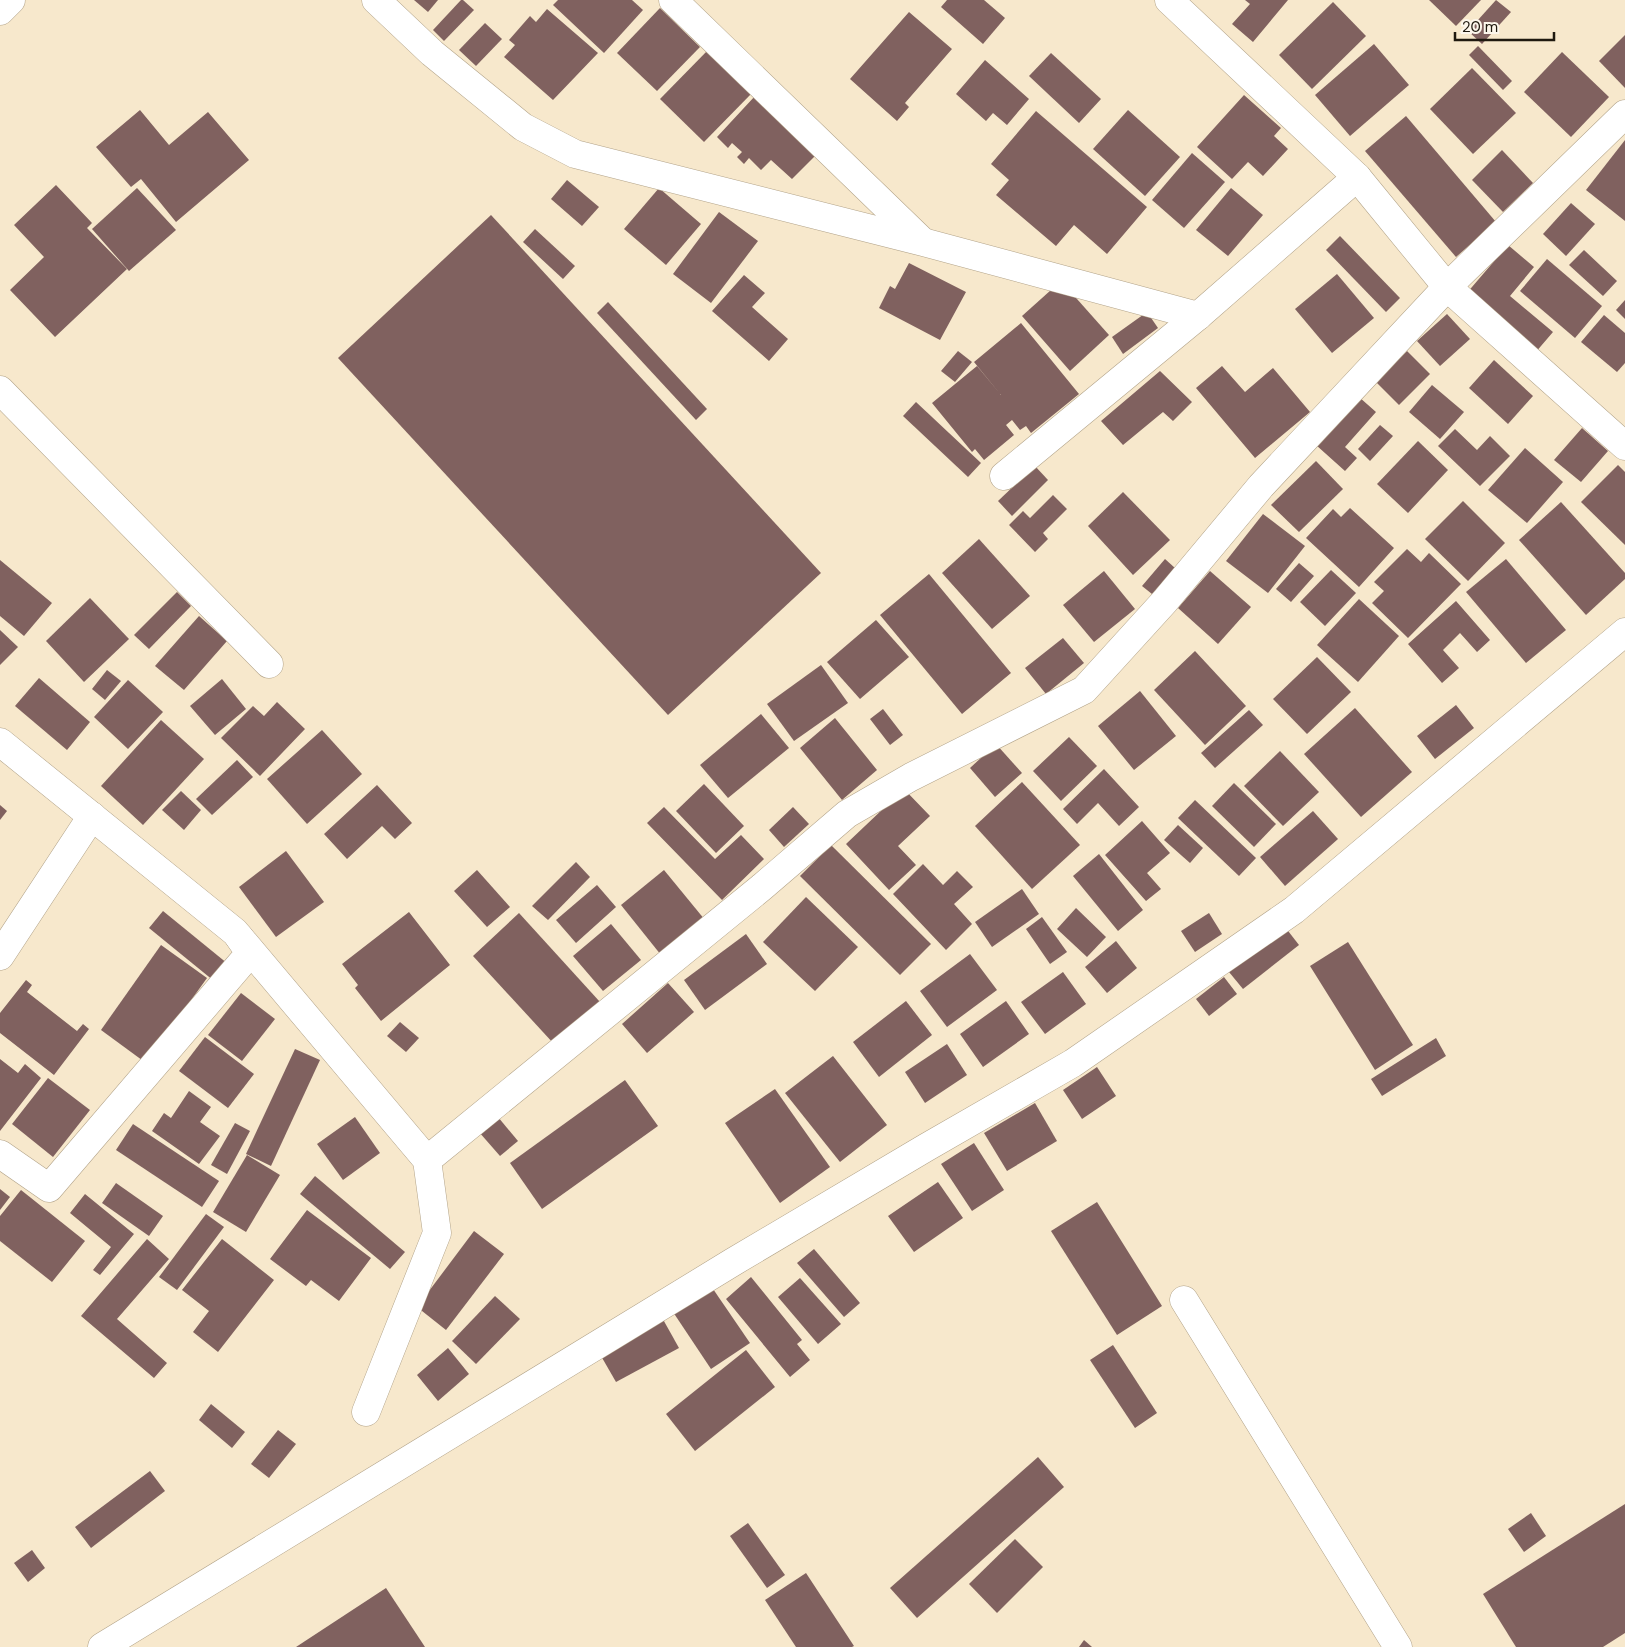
<svg xmlns="http://www.w3.org/2000/svg" width="1625" height="1647" font-family="'DM Sans',sans-serif">
  <style>
    .building { fill: #80615f }
    .lines { fill: none; stroke-linecap: round; stroke-linejoin: round }
    .minor-casing { stroke: #b2a389; stroke-width: 29 }
    .minor { stroke: #fff; stroke-width: 28 }
  </style>
  <rect width="100%" height="100%" fill="#f7e8cc"/>
  <g class="building">
    <polygon points="414,0 438,0 428,12"/>
    <polygon points="461,0 463,0 474,10 444,41 433,30"/>
    <polygon points="558,0 632,0 643,10 604,53 553,5"/>
    <polygon points="947,0 984,0 1005,18 983,44 941,7"/>
    <polygon points="1245,0 1288,0 1253,42 1232,24 1250,4"/>
    <polygon points="1429,0 1481,0 1456,26"/>
    <polygon points="1496,0 1511,12 1482,44 1468,31"/>
    <polygon points="1333,2 1366,36 1312,89 1279,55"/>
    <polygon points="660,8 700,47 657,91 617,53"/>
    <polygon points="547,9 598,53 553,100 504,57 515,45 509,40 530,16 536,22"/>
    <polygon points="909,12 952,49 905,103 909,107 897,121 850,79"/>
    <polygon points="485,23 502,39 476,66 459,50"/>
    <polygon points="1625,35 1625,88 1599,61"/>
    <polygon points="1374,44 1409,85 1350,136 1315,95"/>
    <polygon points="1478,46 1512,81 1503,90 1469,55"/>
    <polygon points="708,50 752,93 704,142 660,99"/>
    <polygon points="1562,52 1609,97 1571,137 1524,92"/>
    <polygon points="1051,53 1101,99 1079,123 1029,76"/>
    <polygon points="985,60 1029,99 1007,125 993,113 986,121 956,94"/>
    <polygon points="1472,68 1516,113 1473,154 1430,109"/>
    <polygon points="1244,95 1281,128 1274,136 1288,149 1263,176 1248,162 1232,179 1197,147"/>
    <polygon points="755,96 816,155 792,179 771,160 761,170 749,158 744,164 737,157 742,152 732,143 728,148 717,137"/>
    <polygon points="140,110 169,145 208,112 249,160 176,222 141,179 131,187 96,147"/>
    <polygon points="1128,110 1180,157 1145,196 1093,149"/>
    <polygon points="1036,111 1147,207 1107,254 1074,225 1056,246 996,195 1009,180 991,164"/>
    <polygon points="1406,116 1496,222 1456,257 1365,151"/>
    <polygon points="1625,140 1625,221 1586,190"/>
    <polygon points="1502,150 1533,183 1503,212 1472,180"/>
    <polygon points="1192,153 1225,182 1184,228 1152,200"/>
    <polygon points="567,180 599,207 582,226 551,199"/>
    <polygon points="56,185 92,223 87,228 127,269 55,337 10,290 44,257 14,225"/>
    <polygon points="137,188 176,230 129,271 92,229"/>
    <polygon points="659,188 701,224 666,265 624,229"/>
    <polygon points="1231,188 1263,215 1228,256 1196,230"/>
    <polygon points="1571,203 1595,224 1566,256 1543,234"/>
    <polygon points="719,212 758,241 711,303 673,274"/>
    <polygon points="491,215 821,573 668,715 338,358"/>
    <polygon points="535,229 575,266 563,279 523,242"/>
    <polygon points="1340,236 1400,298 1386,312 1326,250"/>
    <polygon points="1508,245 1534,267 1510,296 1553,332 1535,353 1466,294"/>
    <polygon points="1584,250 1617,281 1603,296 1569,265"/>
    <polygon points="1547,259 1602,306 1575,338 1520,291"/>
    <polygon points="909,263 966,292 940,340 879,308 890,286 895,289"/>
    <polygon points="1337,274 1374,318 1332,353 1295,309"/>
    <polygon points="744,275 765,293 752,307 788,339 769,361 712,311"/>
    <polygon points="1061,281 1109,335 1070,371 1022,316"/>
    <polygon points="1625,300 1625,319 1616,310"/>
    <polygon points="608,302 707,409 696,420 597,313"/>
    <polygon points="1147,312 1158,328 1123,354 1112,337"/>
    <polygon points="1447,314 1470,339 1440,366 1417,341"/>
    <polygon points="1604,315 1625,333 1625,363 1617,372 1581,342"/>
    <polygon points="1021,323 1079,394 1031,433 1026,426 1020,430 1012,420 1006,425 1014,435 984,460 975,449 972,452 932,403 977,366 1001,395 974,362"/>
    <polygon points="958,351 972,362 955,382 941,371"/>
    <polygon points="1407,351 1430,374 1399,405 1376,382"/>
    <polygon points="1494,360 1533,396 1508,424 1469,388"/>
    <polygon points="1222,366 1245,392 1273,368 1310,412 1255,458 1196,388"/>
    <polygon points="1160,371 1192,402 1173,421 1163,412 1123,445 1101,421"/>
    <polygon points="1432,385 1464,412 1440,439 1409,412"/>
    <polygon points="1359,397 1376,412 1345,447 1357,458 1345,471 1316,445"/>
    <polygon points="916,402 981,463 968,477 903,416"/>
    <polygon points="1380,425 1393,436 1370,461 1358,449"/>
    <polygon points="1582,428 1608,451 1581,482 1554,460"/>
    <polygon points="1455,429 1477,450 1490,436 1510,456 1480,486 1438,446"/>
    <polygon points="1418,441 1448,470 1408,513 1377,484"/>
    <polygon points="1525,448 1563,482 1527,523 1488,490"/>
    <polygon points="1316,461 1343,489 1299,532 1271,505"/>
    <polygon points="1618,465 1625,472 1625,545 1581,502"/>
    <polygon points="1035,466 1048,480 1012,516 998,501"/>
    <polygon points="1123,492 1170,540 1133,575 1088,526"/>
    <polygon points="1053,495 1067,509 1043,533 1048,539 1035,552 1009,525 1023,511 1030,518"/>
    <polygon points="1463,501 1505,543 1468,581 1425,539"/>
    <polygon points="1561,502 1625,573 1625,579 1586,615 1519,540"/>
    <polygon points="1350,508 1394,548 1359,587 1306,538 1333,509 1341,517"/>
    <polygon points="1263,514 1305,546 1268,593 1226,561"/>
    <polygon points="979,539 1030,596 992,629 942,573"/>
    <polygon points="1407,549 1421,562 1429,553 1461,584 1408,638 1372,603 1384,591 1374,582"/>
    <polygon points="1165,559 1175,568 1152,594 1142,586"/>
    <polygon points="1506,559 1566,630 1526,663 1466,592"/>
    <polygon points="0,560 52,603 24,636 0,616"/>
    <polygon points="1299,563 1314,576 1291,602 1276,589"/>
    <polygon points="1331,570 1356,593 1325,626 1300,602"/>
    <polygon points="1104,571 1135,609 1094,642 1063,605"/>
    <polygon points="1210,571 1251,607 1218,644 1178,608"/>
    <polygon points="929,574 1011,673 962,714 880,615"/>
    <polygon points="177,592 191,606 149,649 134,635"/>
    <polygon points="90,598 129,639 84,682 46,641"/>
    <polygon points="1359,599 1399,636 1358,682 1317,645"/>
    <polygon points="1456,601 1490,640 1477,652 1460,633 1443,650 1459,668 1442,683 1408,644"/>
    <polygon points="199,616 227,641 184,690 155,666"/>
    <polygon points="876,620 909,657 860,699 827,662"/>
    <polygon points="0,630 18,647 0,665"/>
    <polygon points="1063,638 1084,663 1046,694 1025,668"/>
    <polygon points="1195,651 1246,706 1205,745 1154,690"/>
    <polygon points="1317,657 1351,692 1307,734 1273,699"/>
    <polygon points="821,665 848,703 794,741 767,704"/>
    <polygon points="107,670 121,681 105,700 92,689"/>
    <polygon points="39,678 90,722 67,750 15,706"/>
    <polygon points="222,679 246,709 215,735 190,706"/>
    <polygon points="128,680 163,712 128,749 94,717"/>
    <polygon points="1140,691 1176,736 1134,770 1098,726"/>
    <polygon points="277,702 305,729 260,776 221,738 253,706 264,716"/>
    <polygon points="1456,705 1474,728 1435,759 1417,736"/>
    <polygon points="1355,708 1412,772 1361,817 1304,754"/>
    <polygon points="883,709 903,735 890,745 870,719"/>
    <polygon points="1249,710 1263,725 1215,768 1201,753"/>
    <polygon points="761,714 789,748 728,798 700,765"/>
    <polygon points="835,718 877,770 842,800 800,748"/>
    <polygon points="161,720 204,759 143,825 101,786"/>
    <polygon points="322,730 362,774 307,824 267,779"/>
    <polygon points="1069,737 1097,766 1061,801 1033,771"/>
    <polygon points="996,744 1022,773 995,797 970,768"/>
    <polygon points="1280,751 1319,792 1283,826 1244,786"/>
    <polygon points="237,760 253,777 212,815 196,799"/>
    <polygon points="1104,769 1139,807 1119,826 1098,803 1077,824 1063,809"/>
    <polygon points="1022,782 1080,845 1032,889 975,826"/>
    <polygon points="1234,783 1276,824 1254,847 1212,806"/>
    <polygon points="704,784 744,826 716,853 676,811"/>
    <polygon points="377,785 412,823 395,839 382,826 347,859 324,834"/>
    <polygon points="904,789 930,816 898,846 916,865 889,890 846,844"/>
    <polygon points="181,791 201,810 184,830 162,810"/>
    <polygon points="1195,800 1256,858 1239,876 1178,818"/>
    <polygon points="0,805 7,811 0,820"/>
    <polygon points="664,807 715,859 741,835 764,859 722,900 647,823"/>
    <polygon points="793,807 809,824 784,847 769,830"/>
    <polygon points="1313,811 1338,839 1285,886 1260,857"/>
    <polygon points="1142,821 1170,853 1147,873 1161,889 1146,901 1105,855"/>
    <polygon points="1178,825 1203,848 1190,863 1164,840"/>
    <polygon points="831,845 931,944 900,975 800,876"/>
    <polygon points="286,851 324,902 276,937 239,887"/>
    <polygon points="1099,854 1143,910 1118,931 1073,876"/>
    <polygon points="576,862 590,877 548,920 532,906"/>
    <polygon points="923,864 943,885 957,871 973,887 954,904 972,924 946,950 893,894"/>
    <polygon points="477,870 510,907 487,927 454,891"/>
    <polygon points="664,870 705,920 661,955 621,905"/>
    <polygon points="597,885 616,907 576,943 556,920"/>
    <polygon points="1022,889 1039,914 992,947 975,922"/>
    <polygon points="806,897 858,947 815,991 763,942"/>
    <polygon points="1076,908 1106,937 1087,957 1057,929"/>
    <polygon points="163,911 228,964 214,981 149,928"/>
    <polygon points="409,912 450,965 381,1021 355,988 358,985 342,964"/>
    <polygon points="519,913 600,1002 554,1044 473,956"/>
    <polygon points="1209,913 1222,934 1195,952 1181,931"/>
    <polygon points="1042,917 1067,952 1050,964 1026,929"/>
    <polygon points="611,924 641,960 603,991 573,956"/>
    <polygon points="1285,927 1299,945 1243,989 1229,972"/>
    <polygon points="746,934 767,964 705,1010 684,980"/>
    <polygon points="1116,941 1137,968 1107,993 1085,967"/>
    <polygon points="1348,942 1413,1045 1375,1070 1310,966"/>
    <polygon points="161,945 207,978 146,1063 101,1030"/>
    <polygon points="970,954 997,990 947,1027 920,991"/>
    <polygon points="1063,972 1086,1004 1045,1034 1021,1002"/>
    <polygon points="1224,977 1237,994 1209,1016 1196,999"/>
    <polygon points="26,980 32,985 27,992 77,1031 83,1024 89,1029 54,1075 0,1033 0,1013"/>
    <polygon points="668,983 694,1012 647,1053 622,1024"/>
    <polygon points="241,993 275,1019 242,1061 208,1035"/>
    <polygon points="906,1001 932,1035 879,1077 853,1042"/>
    <polygon points="1006,1001 1029,1034 983,1067 960,1034"/>
    <polygon points="400,1022 419,1038 406,1052 387,1036"/>
    <polygon points="205,1037 254,1074 228,1108 179,1071"/>
    <polygon points="1436,1038 1446,1056 1382,1096 1371,1079"/>
    <polygon points="947,1044 967,1075 925,1103 905,1072"/>
    <polygon points="295,1049 320,1060 271,1166 246,1154"/>
    <polygon points="833,1056 887,1125 840,1162 785,1093"/>
    <polygon points="0,1059 18,1073 25,1064 41,1078 0,1131"/>
    <polygon points="1097,1067 1116,1096 1082,1119 1063,1090"/>
    <polygon points="48,1078 90,1110 53,1157 12,1124"/>
    <polygon points="625,1080 658,1126 542,1209 510,1163"/>
    <polygon points="775,1089 830,1167 780,1203 725,1123"/>
    <polygon points="189,1091 211,1107 200,1122 220,1136 199,1164 152,1131 164,1113 171,1118"/>
    <polygon points="1035,1103 1057,1141 1007,1171 984,1133"/>
    <polygon points="355,1117 380,1153 343,1180 317,1144"/>
    <polygon points="498,1117 518,1141 500,1156 479,1132"/>
    <polygon points="235,1123 250,1131 227,1174 211,1165"/>
    <polygon points="133,1124 219,1181 202,1207 116,1150"/>
    <polygon points="974,1143 1004,1190 972,1211 941,1164"/>
    <polygon points="247,1155 280,1175 246,1232 213,1212"/>
    <polygon points="315,1176 405,1252 390,1269 300,1194"/>
    <polygon points="938,1182 963,1218 914,1252 888,1216"/>
    <polygon points="116,1183 163,1216 149,1236 102,1203"/>
    <polygon points="0,1189 10,1197 0,1210"/>
    <polygon points="21,1190 85,1241 52,1282 0,1241 0,1216"/>
    <polygon points="85,1194 134,1234 100,1275 93,1270 111,1247 70,1213"/>
    <polygon points="1097,1202 1162,1306 1117,1335 1051,1231"/>
    <polygon points="307,1210 371,1258 339,1301 311,1280 306,1286 270,1259"/>
    <polygon points="206,1214 224,1227 177,1290 159,1277"/>
    <polygon points="474,1231 504,1254 446,1330 417,1307"/>
    <polygon points="147,1239 169,1259 117,1319 167,1363 154,1378 81,1316"/>
    <polygon points="222,1239 274,1280 218,1352 193,1332 209,1311 182,1290"/>
    <polygon points="814,1249 860,1303 844,1317 797,1263"/>
    <polygon points="751,1277 802,1340 797,1344 810,1360 790,1377 726,1299"/>
    <polygon points="800,1278 841,1324 818,1344 778,1297"/>
    <polygon points="711,1286 750,1343 711,1369 673,1312"/>
    <polygon points="495,1296 520,1319 476,1364 452,1341"/>
    <polygon points="660,1314 679,1348 616,1382 597,1349"/>
    <polygon points="1113,1345 1157,1413 1135,1428 1090,1360"/>
    <polygon points="448,1348 469,1374 438,1401 417,1375"/>
    <polygon points="746,1350 775,1387 695,1451 666,1414"/>
    <polygon points="211,1404 245,1432 232,1448 199,1420"/>
    <polygon points="278,1430 296,1444 269,1478 251,1464"/>
    <polygon points="1038,1457 1064,1487 917,1618 890,1588"/>
    <polygon points="150,1471 165,1491 91,1548 75,1527"/>
    <polygon points="1625,1504 1625,1633 1603,1647 1516,1647 1483,1594"/>
    <polygon points="1531,1513 1546,1536 1524,1552 1508,1529"/>
    <polygon points="748,1523 785,1575 767,1588 730,1536"/>
    <polygon points="1015,1539 1043,1567 997,1613 969,1584"/>
    <polygon points="32,1550 45,1568 28,1582 14,1563"/>
    <polygon points="806,1573 854,1646 852,1647 796,1647 765,1600"/>
    <polygon points="386,1588 425,1647 296,1647"/>
    <polygon points="1084,1640 1092,1647 1079,1647"/>
  </g>
  <g class="lines">
    <defs>
      <g id="minor">
        <polyline points="376,0 432,53 523,127 575,154 923,242 1198,316"/>
        <polyline points="673,0 922,241"/>
        <polyline points="1169,0 1357,177 1447,287 1625,446"/>
        <polyline points="0,11 11,0"/>
        <polyline points="0,390 269,664"/>
        <polyline points="1004,476 1198,316 1357,177"/>
        <polyline points="0,742 235,932 427,1160 437,1233 366,1412"/>
        <polyline points="0,956 92,816"/>
        <polyline points="0,1154 49,1188 250,953 239,937"/>
        <polyline points="427,1160 762,887 847,814 911,777 1084,690 1165,601 1261,486 1447,287 1625,114"/>
        <polyline points="1184,1300 1398,1647"/>
        <polyline points="102,1647 733,1262 927,1147 1073,1063 1294,910 1625,632"/>
      </g>
    </defs>
    <use href="#minor" class="minor-casing"/>
    <use href="#minor" class="minor"/>
  </g>
  <path d="M1455 32v8h99v-8" fill="none" stroke="#1f190f" stroke-width="2.5"/>
  <text x="1462" y="32" font-size="15" fill="#1f190f" stroke="#fcf6eb" stroke-width="4" paint-order="stroke">20 m</text>
</svg>
